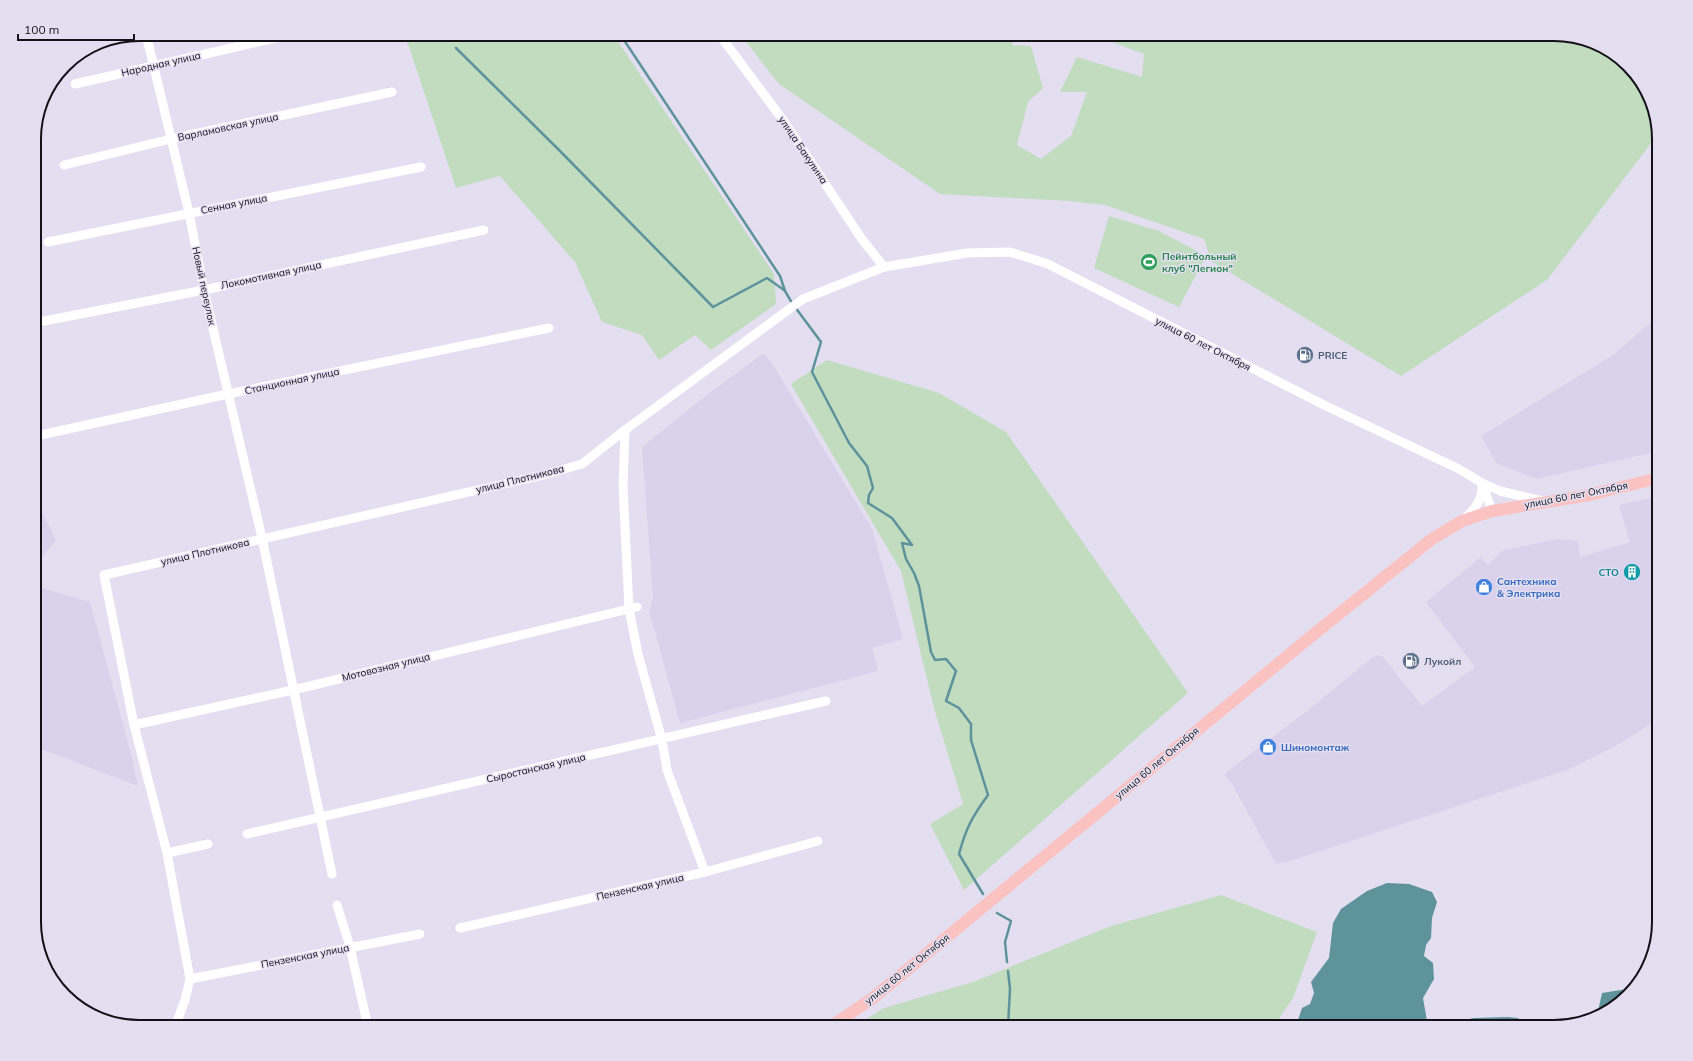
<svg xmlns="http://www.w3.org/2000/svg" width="1693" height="1061" font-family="Mulish,sans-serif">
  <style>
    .built { fill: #dad2ec }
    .green { fill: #c1dcbf }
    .water { fill: #5e939c }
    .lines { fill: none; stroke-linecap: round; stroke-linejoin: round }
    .stream { stroke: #5e939c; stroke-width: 2.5 }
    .minor { stroke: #fff; stroke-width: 9 }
    .major { stroke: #fac3c2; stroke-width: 12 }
    .labels { text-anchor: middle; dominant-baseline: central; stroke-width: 3; stroke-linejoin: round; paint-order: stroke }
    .street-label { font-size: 10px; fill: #131117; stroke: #e4def1 }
    .leisure-label { font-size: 10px; font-weight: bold; fill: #27864d; stroke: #e4def1; text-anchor: start }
    .service-label { font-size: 10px; font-weight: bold; fill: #4e5e75; stroke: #e4def1; text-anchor: start }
    .culture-label { font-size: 10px; font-weight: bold; fill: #0d838f; stroke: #e4def1; text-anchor: end }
    .shop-label { font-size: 10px; font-weight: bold; fill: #366cbe; stroke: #e4def1; text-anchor: start }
    .rim { fill: none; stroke: #131117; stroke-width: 2 }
  </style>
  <rect width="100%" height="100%" fill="#e4def1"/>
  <g class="built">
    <polygon points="1659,315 1659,451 1537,479 1496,463 1481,436 1613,355"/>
    <polygon points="764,353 775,368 872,529 903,639 872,648 878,671 680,723 649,610 653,598 642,447 708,394"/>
    <polygon points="34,496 56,540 35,566 34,565"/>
    <polygon points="1659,496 1659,719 1619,744 1570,769 1290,861 1276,864 1232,784 1224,774 1307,711 1373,657 1378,655 1383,657 1422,706 1475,667 1426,602 1481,557 1488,565 1502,551 1557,539 1578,541 1580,557 1630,542 1619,505"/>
    <polygon points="34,580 39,582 38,587 90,602 132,758 138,786 34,746"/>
    <polygon points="37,913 41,952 34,929 34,914"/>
  </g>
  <g class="green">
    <polygon points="401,34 613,34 774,274 776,304 711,350 695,335 659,360 642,335 602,322 575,262 500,176 456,188 408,44"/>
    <polygon points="740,34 1021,34 1011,45 1031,46 1043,88 1028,102 1017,145 1041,159 1071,136 1087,92 1060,92 1077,57 1142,77 1144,54 1091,34 1554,34 1612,52 1645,87 1658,134 1547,280 1401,376 1211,261 1204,239 1105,205 1070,201 940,194 779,84"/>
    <path d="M49,87L34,152V154C34,134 37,104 49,87Z"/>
    <polygon points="1109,216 1159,231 1206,256 1179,307 1094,268"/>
    <polygon points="827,360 939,393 1006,432 1188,693 964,890 930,824 963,804 934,708 901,571 791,384"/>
    <polygon points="1221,895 1317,932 1293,998 1273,1027 854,1027 884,1008 973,982 1111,926"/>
  </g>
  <g class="water">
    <polygon points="1387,883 1409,884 1432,892 1437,902 1432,918 1431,938 1426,945 1424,956 1433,963 1434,979 1423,998 1427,1021 1451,1024 1473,1018 1507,1017 1518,1018 1522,1022 1521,1027 1428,1027 1418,1020 1409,1027 1325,1027 1318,1021 1315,1027 1289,1027 1298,1020 1302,1008 1310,1004 1314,993 1311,982 1329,958 1333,923 1341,909 1367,891"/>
    <polygon points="1633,988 1606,1013 1597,1016 1602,993"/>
  </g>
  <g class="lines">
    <g class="stream">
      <polyline points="620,34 780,276 785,291 792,303"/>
      <polyline points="456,48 561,152 713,307 767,278 784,290"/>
      <path d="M795,307L821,342L812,372L849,443L867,466L873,488L869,495L868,503L892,518L912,545L902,543L906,559L914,573L919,586L931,652L935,660L946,659L956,671L946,701L959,708L971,724V740L988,795C972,817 966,828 959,854L983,894"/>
      <polyline points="997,913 1011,921 1005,942 1007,962"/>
      <polyline points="1008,1027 1010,989 1008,971"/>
    </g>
    <g class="minor">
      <polyline points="146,34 189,213 204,290 262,538 332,874"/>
      <polyline points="719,34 783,120 861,238 884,267"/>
      <polyline points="75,84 293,34"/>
      <polyline points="64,165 171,139 392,92"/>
      <polyline points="48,242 421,167"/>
      <polyline points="34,323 204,290 484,230"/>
      <polyline points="625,430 623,486 629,609 638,654 662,740 667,770 705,872"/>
      <polyline points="36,436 228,394 549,328"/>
      <path d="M1463,520C1475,509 1483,500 1482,483L1500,491L1543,501"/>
      <polyline points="134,725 293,690 637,607"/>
      <polyline points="247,834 826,701"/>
      <polyline points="167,853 208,844"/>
      <polyline points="337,905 350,947 368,1027"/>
      <polyline points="460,928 705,872 818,841"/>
      <polyline points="190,979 420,934"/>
      <polyline points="175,1027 185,1000 190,979 167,853 134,725 104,575 543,475 582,464 625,430 803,299 884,267 967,253 1010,252 1048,264 1328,407 1459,469 1482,483 1492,511"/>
    </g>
    <polyline class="major" points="830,1027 873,998 1314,634 1432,539 1462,521 1492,511 1589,495 1659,478"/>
  </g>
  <defs>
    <symbol id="stadium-disc" viewBox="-11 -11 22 22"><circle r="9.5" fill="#2e9e5b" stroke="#e4def1"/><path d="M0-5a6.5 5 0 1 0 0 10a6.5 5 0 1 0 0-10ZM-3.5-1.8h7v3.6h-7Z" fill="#fff"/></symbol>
    <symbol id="fuel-disc" viewBox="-11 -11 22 22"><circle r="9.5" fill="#5c6f8a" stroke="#e4def1"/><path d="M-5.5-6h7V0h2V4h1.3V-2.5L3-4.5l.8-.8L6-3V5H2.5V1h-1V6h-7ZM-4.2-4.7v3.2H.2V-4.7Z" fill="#fff"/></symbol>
    <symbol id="building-disc" viewBox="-11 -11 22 22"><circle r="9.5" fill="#0f9aa8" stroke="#e4def1"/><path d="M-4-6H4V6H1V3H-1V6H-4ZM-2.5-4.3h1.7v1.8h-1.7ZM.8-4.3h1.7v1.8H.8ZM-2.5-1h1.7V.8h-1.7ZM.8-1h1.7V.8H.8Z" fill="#fff"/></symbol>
    <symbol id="shop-disc" viewBox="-11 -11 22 22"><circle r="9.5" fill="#3f7fe0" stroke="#e4def1"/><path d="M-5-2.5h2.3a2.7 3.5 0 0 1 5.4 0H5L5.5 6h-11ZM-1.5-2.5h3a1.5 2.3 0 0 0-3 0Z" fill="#fff"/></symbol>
  </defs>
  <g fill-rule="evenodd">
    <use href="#stadium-disc" x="1139" y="252" width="20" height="20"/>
    <use href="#fuel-disc" x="1295" y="345" width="20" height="20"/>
    <use href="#building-disc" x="1622" y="562" width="20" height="20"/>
    <use href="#shop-disc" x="1474" y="577" width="20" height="20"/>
    <use href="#fuel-disc" x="1401" y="651" width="20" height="20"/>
    <use href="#shop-disc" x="1258" y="737" width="20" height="20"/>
  </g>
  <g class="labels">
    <g class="street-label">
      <text transform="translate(161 64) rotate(-13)">Народная улица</text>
      <text transform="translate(228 127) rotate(-12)">Варламовская улица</text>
      <text transform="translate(803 150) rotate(56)">улица Бакулина</text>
      <text transform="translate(234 204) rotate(-11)">Сенная улица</text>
      <text transform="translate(271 275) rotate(-12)">Локомотивная улица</text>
      <text transform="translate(204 286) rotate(78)">Новый переулок</text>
      <text transform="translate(1203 344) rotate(27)">улица 60 лет Октября</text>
      <text transform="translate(292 381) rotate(-12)">Станционная улица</text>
      <text transform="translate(520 479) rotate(-14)">улица Плотникова</text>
      <text transform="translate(1576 495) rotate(-11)">улица 60 лет Октября</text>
      <text transform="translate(205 552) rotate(-13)">улица Плотникова</text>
      <text transform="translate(386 667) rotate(-14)">Мотовозная улица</text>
      <text transform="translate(1157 763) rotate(-40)">улица 60 лет Октября</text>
      <text transform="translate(536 768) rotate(-13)">Сыростанская улица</text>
      <text transform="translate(640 887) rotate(-13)">Пензенская улица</text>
      <text transform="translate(305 956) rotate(-11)">Пензенская улица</text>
      <text transform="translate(907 969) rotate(-39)">улица 60 лет Октября</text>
    </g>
    <g class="leisure-label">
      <text x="1162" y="256">Пейнтбольный<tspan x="1162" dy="12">клуб "Легион"</tspan></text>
    </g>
    <g class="service-label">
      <text x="1318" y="355">PRICE</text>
      <text x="1424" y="661">Лукойл</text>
    </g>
    <g class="culture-label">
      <text x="1619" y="572">СТО</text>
    </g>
    <g class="shop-label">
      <text x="1497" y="581">Сантехника<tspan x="1497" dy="12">&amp; Электрика</tspan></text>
      <text x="1281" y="747">Шиномонтаж</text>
    </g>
  </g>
  <path d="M0 0H1693V1061H0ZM139 41H1554A98 98 0 0 1 1652 139V922A98 98 0 0 1 1554 1020H139A98 98 0 0 1 41 922V139A98 98 0 0 1 139 41Z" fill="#e4def1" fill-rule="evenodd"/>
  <path class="rim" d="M139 41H1554A98 98 0 0 1 1652 139V922A98 98 0 0 1 1554 1020H139A98 98 0 0 1 41 922V139A98 98 0 0 1 139 41Z"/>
  <path d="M18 34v6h116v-6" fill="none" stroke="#131117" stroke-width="2"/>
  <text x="24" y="34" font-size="12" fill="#131117" stroke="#e4def1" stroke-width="3" paint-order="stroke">100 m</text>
</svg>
